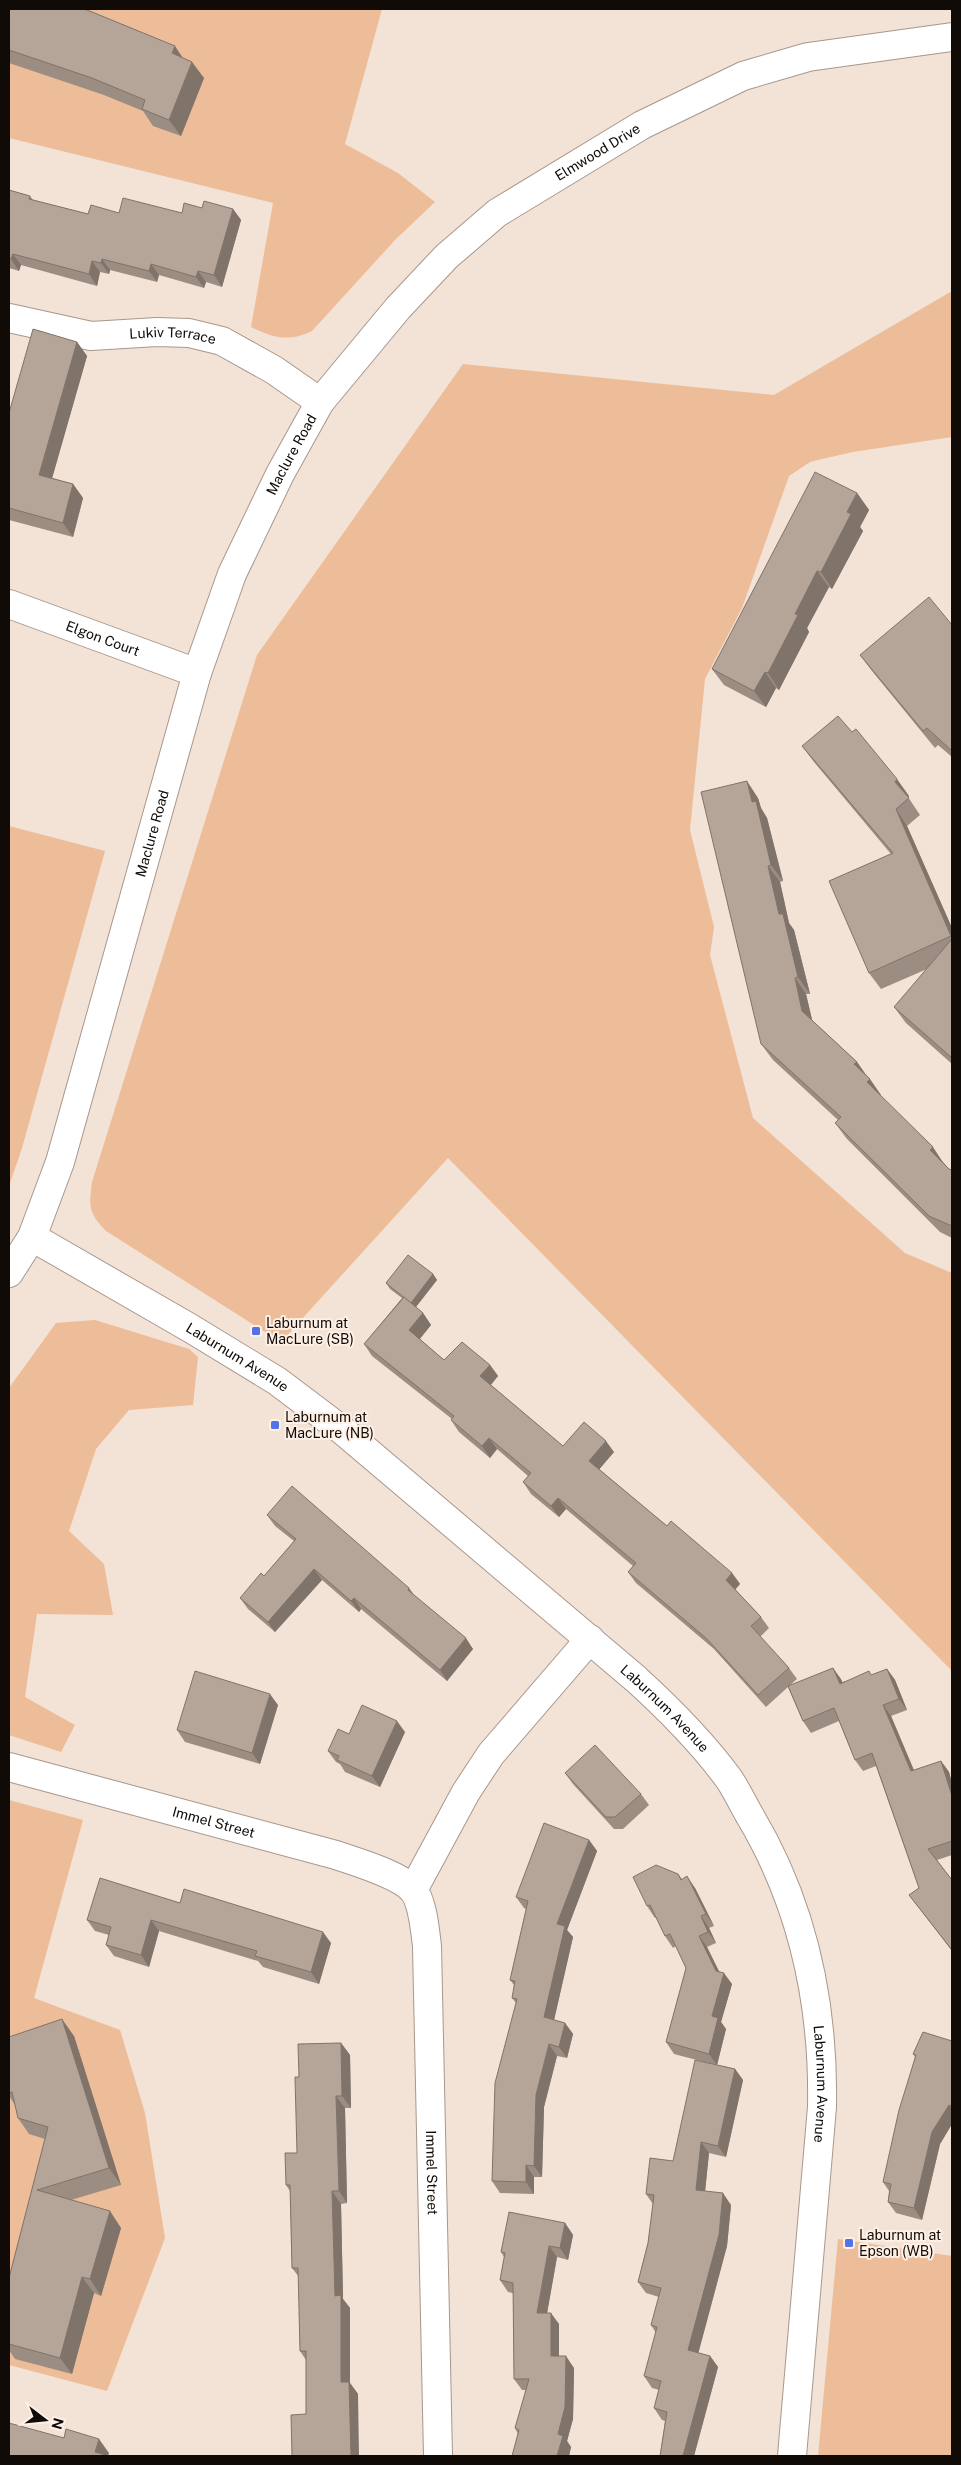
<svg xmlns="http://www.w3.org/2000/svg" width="961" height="2465" font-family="'Public Sans',sans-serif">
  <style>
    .green { fill: #edbc98 }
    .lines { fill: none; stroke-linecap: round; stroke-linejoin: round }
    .minor-casing { stroke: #a8978c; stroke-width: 30 }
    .minor { stroke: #fff; stroke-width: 28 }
    .wall { fill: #9c8d83 }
    .shaded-wall { fill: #7f736a }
    .building { fill: #b5a498; stroke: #7f736a }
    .poi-dot { fill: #5273e8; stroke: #fef0e6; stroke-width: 2 }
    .labels { text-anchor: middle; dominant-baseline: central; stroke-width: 4; stroke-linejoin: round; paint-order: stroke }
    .street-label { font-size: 14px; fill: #100b07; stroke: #fef0e6 }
    .poi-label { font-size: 14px; fill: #100b07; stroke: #fef0e6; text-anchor: start }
  </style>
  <rect width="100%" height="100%" fill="#f3e2d6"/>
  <g class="green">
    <path d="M9,9H382L345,144L398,173L435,202L395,240L312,331C289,342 274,338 251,327L273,203L9,138Z"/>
    <path d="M952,291V437L853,452L822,459L810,462L789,476L742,608L705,679L690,830L714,927L710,955L753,1118L905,1253L952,1273V1671L448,1158L281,1342L106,1231C88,1212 89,1207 92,1182L257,655L463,364L774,395Z"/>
    <polygon points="9,826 105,851 22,1148 9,1186"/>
    <polygon points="95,1320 189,1349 198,1357 193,1405 129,1410 96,1449 69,1531 104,1564 113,1615 37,1614 25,1697 75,1725 61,1752 9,1735 9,1388 56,1323"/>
    <polygon points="9,1800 83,1820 34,1998 120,2030 145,2113 165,2238 107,2391 9,2365"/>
    <polygon points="838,2239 952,2256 952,2456 818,2456"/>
  </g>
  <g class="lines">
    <defs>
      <g id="minor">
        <path id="s1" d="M9,318L91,336L157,332L189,333L222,341L274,370L320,402"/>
        <path id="s2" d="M9,604L197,673"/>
        <path id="s3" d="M32,1237L190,1328L277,1381L342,1430L636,1679C670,1710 702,1742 729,1779C737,1791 743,1804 750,1816C803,1905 824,2003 822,2107L792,2456"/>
        <path id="s4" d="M9,1273L32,1237L60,1162L197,673L232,574L280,474L320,402L398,308L447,256L497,213L642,125L743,76L808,57L952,37"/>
        <path id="s5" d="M9,1767L336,1855C356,1862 399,1874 413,1890C423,1902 425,1931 427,1946L438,2456"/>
        <polyline points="413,1890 466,1792 491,1754 590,1639"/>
      </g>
    </defs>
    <use href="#minor" class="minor-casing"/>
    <use href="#minor" class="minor"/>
  </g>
  <g class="wall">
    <polygon points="9,9 183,58 204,78 181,136 153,126 143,111 104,95 9,63"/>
    <polygon points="9,190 30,196 33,200 88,214 119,213 182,213 202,208 233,209 241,220 222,287 206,282 204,288 159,275 157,282 110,270 109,274 100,272 97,286 21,265 19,271 9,268"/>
    <polygon points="77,342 87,356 52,478 73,484 83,498 73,537 9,520 9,413"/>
    <polygon points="857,493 869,510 860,527 863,531 832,589 829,587 807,628 809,632 779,690 776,688 766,707 724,685 712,669"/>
    <polygon points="952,625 952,757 938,745 935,748 872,671 860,655"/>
    <polygon points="852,732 909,796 908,797 920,815 907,826 952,928 952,1064 906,1023 894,1007 927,969 881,989 869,973 891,854 814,762 802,746"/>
    <polygon points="758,798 761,808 767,818 783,881 780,882 789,923 794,930 810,994 806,994 812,1020 857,1062 881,1096 944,1163 949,1169 952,1170 952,1238 940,1232 847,1139 835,1123 838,1120 773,1060 761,1044"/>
    <polygon points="433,1274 437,1280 416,1307 423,1313 431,1325 420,1339 444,1360 490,1365 498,1376 491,1385 563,1446 614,1452 599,1469 667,1526 732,1573 740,1584 735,1589 761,1617 769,1628 760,1637 789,1668 797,1679 789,1686 833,1668 842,1682 872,1675 887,1669 895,1680 907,1710 891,1716 914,1770 941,1761 949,1772 952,1783 952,1855 937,1860 952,1880 952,1951 909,1895 919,1888 876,1766 863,1771 855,1760 839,1721 811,1733 803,1721 788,1687 766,1707 714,1649 636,1583 628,1572 633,1566 566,1509 559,1517 531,1494 523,1482 528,1476 497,1449 490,1458 459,1432 451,1420 452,1419 372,1356 364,1344 402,1298 390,1289 386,1283"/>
    <polygon points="267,1515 416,1597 473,1649 447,1681 361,1609 359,1612 322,1580 275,1632 248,1609 240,1598 264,1576 294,1541 275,1526"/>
    <polygon points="278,1705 260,1764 185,1742 177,1730"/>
    <polygon points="405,1732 380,1787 345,1772 340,1764 336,1762 328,1751 349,1734"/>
    <polygon points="565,1773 641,1794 649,1805 623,1829 614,1829 573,1784"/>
    <polygon points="589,1840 597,1851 567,1930 573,1937 554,2020 565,2023 573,2034 567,2058 557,2056 544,2107 542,2177 534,2177 534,2194 500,2193 492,2181 516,2003 512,1998 514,1985 510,1980 526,1909 524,1908 516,1897"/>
    <polygon points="678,1874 682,1879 695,1888 714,1926 709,1928 716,1943 707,1947 719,1971 732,1984 721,2022 726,2029 717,2065 735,2069 743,2080 726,2157 709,2153 705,2191 731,2205 727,2246 698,2353 710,2356 718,2367 694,2456 660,2456 665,2421 662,2420 654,2408 659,2390 652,2388 644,2376 656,2333 651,2325 659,2297 646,2293 638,2282 648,2243 653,2204 646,2194 673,2161 708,2063 674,2054 666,2042 686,1968 676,1946 673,1948 665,1936 656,1917 655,1918 647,1906"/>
    <polygon points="180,1903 331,1943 319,1984 263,1967 258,1961 159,1931 149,1967 114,1956 106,1945 109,1935 95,1931 87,1920"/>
    <polygon points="74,2036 121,2185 71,2200 121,2228 101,2296 94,2293 72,2374 15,2359 9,2350 9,2278 45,2139 29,2134 18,2118 15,2105 9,2096 9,2037"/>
    <polygon points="952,2041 952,2124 940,2144 922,2220 896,2213 888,2202 889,2191 883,2182 915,2057 913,2054"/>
    <polygon points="341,2043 350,2055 351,2108 345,2108 347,2203 341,2204 343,2299 350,2308 350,2383 358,2394 306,2414 306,2360 300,2351 299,2277 292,2268 290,2191 286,2185 297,2153 299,2077"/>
    <polygon points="565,2223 573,2235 568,2260 557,2257 547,2313 559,2324 559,2356 574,2368 573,2419 567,2441 571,2447 569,2456 512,2456 518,2434 515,2428 526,2390 522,2390 514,2379 513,2293 508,2292 500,2280 504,2257 501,2252"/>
  </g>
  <g class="shaded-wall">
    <polygon points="175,46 186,63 172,53"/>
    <polygon points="192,62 204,78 181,136 169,120"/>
    <polygon points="233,209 241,220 222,287 214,275"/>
    <polygon points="13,254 21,265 19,271 11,259"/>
    <polygon points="102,259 110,270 109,274 101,263"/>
    <polygon points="92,261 100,272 97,286 89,274"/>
    <polygon points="151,264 159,275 157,282 149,271"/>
    <polygon points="198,271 206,282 204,288 196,277"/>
    <polygon points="77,342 87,356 49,489 39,475"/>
    <polygon points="73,484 83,498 73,537 63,523"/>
    <polygon points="857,493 869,510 860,527 863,531 832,589 821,572 847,512"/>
    <polygon points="817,571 829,587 807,628 809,632 779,690 768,673 795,614"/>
    <polygon points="765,672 776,688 766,707 754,691"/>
    <polygon points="897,779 909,796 906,798 895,782"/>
    <polygon points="747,781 758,798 761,808 767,818 783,881 771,865 752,802"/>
    <polygon points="896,809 907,826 952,928 952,937"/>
    <polygon points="768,866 780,882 789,923 794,930 810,994 798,977 779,914"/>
    <polygon points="795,978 806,994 814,1028 802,1011"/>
    <polygon points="857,1062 868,1078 854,1064"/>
    <polygon points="870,1079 881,1095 878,1098 867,1082"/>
    <polygon points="933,1147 944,1164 930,1150"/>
    <polygon points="433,1274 437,1280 415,1308 411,1303"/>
    <polygon points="423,1313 431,1325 417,1342 409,1330"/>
    <polygon points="490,1365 498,1376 488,1388 480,1376"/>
    <polygon points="489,1438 497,1449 490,1458 482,1446"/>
    <polygon points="606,1441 614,1452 597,1472 589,1461"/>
    <polygon points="558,1498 566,1509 559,1517 551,1506"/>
    <polygon points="314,1569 322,1580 275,1632 268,1622"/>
    <polygon points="732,1573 740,1584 734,1591 726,1580"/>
    <polygon points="409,1588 417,1599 408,1590"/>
    <polygon points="354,1598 361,1609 359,1612 351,1601"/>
    <polygon points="466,1638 473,1649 447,1681 440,1670"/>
    <polygon points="833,1668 841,1679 848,1695 840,1684"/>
    <polygon points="887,1669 895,1680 907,1710 899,1699"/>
    <polygon points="270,1694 278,1705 260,1764 252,1753"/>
    <polygon points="883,1705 891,1716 919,1783 911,1771"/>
    <polygon points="397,1721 405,1732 380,1787 372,1776"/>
    <polygon points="941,1761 949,1772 952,1783 952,1796"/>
    <polygon points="589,1840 597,1851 567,1930 573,1937 552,2029 544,2017 557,1924"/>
    <polygon points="687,1876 695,1888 714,1926 706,1914"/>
    <polygon points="701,1916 709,1928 716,1943 708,1932"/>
    <polygon points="151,1920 159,1931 149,1967 141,1955"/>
    <polygon points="323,1932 331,1943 319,1984 311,1972"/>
    <polygon points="699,1936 707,1947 722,1978 724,1973 732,1984 721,2022 726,2029 717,2065 709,2054 716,1971"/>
    <polygon points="62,2019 74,2036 121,2185 109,2168"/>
    <polygon points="565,2023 573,2034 567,2058 559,2047"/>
    <polygon points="341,2043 350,2055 351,2108 342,2096"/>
    <polygon points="549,2044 557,2056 544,2107 542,2177 534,2166 536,2095"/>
    <polygon points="735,2069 743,2080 726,2157 718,2146"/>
    <polygon points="336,2096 345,2108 347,2203 339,2191"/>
    <polygon points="949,2105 952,2109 952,2124 940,2144 922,2220 914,2208 932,2132"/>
    <polygon points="701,2142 709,2153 704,2202 696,2190"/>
    <polygon points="526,2165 534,2177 534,2194 526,2182"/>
    <polygon points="332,2191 341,2204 343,2299 350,2308 350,2383 358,2394 359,2456 351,2456 341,2382 335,2296"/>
    <polygon points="723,2193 731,2205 727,2246 696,2362 688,2350"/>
    <polygon points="110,2211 121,2228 101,2296 90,2279"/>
    <polygon points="565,2223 573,2235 568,2260 560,2248"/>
    <polygon points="549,2246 557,2257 545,2325 537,2313"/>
    <polygon points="82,2277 94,2293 72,2374 60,2358"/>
    <polygon points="551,2313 559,2324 559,2367 551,2356"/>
    <polygon points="566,2356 574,2368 573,2419 567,2441 571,2447 569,2456 557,2456 558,2434"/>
    <polygon points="710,2356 718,2367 694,2456 683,2456"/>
    <polygon points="99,2439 109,2453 108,2456 95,2452"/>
  </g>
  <g class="building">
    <polygon points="9,9 84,9 92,12 175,46 172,53 192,62 169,120 142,109 145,100 92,78 9,50"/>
    <polygon points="9,190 30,196 29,199 88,214 91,205 119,213 123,198 182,213 184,203 202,208 204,201 233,209 214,275 198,271 196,277 151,264 149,271 102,259 101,263 92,261 89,274 13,254 11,259 9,259"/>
    <polygon points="33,329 77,342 39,475 73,484 63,523 9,508 9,413"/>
    <polygon points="815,472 857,493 847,512 851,514 821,572 817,571 795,614 798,615 768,673 765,672 754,691 712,669"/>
    <polygon points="929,597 952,625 952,751 927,728 923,731 860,655"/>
    <polygon points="838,716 852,732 856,729 897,779 895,782 909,798 896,809 951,936 869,973 829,881 893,853 802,746"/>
    <polygon points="747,781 752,802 756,801 771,865 768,866 779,914 783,914 798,977 795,978 802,1011 857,1062 854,1064 870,1079 867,1082 933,1147 930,1150 949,1169 952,1170 952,1226 929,1216 835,1123 841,1117 761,1044 701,792"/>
    <polygon points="952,939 952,1058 894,1007"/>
    <polygon points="408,1255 433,1274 411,1303 386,1283"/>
    <polygon points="404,1297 423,1313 409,1330 444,1360 462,1342 490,1365 480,1376 563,1446 584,1422 606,1441 589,1461 667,1526 671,1521 732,1573 726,1580 761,1617 751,1626 789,1668 758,1695 706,1638 628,1572 636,1563 558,1498 551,1506 523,1482 531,1473 489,1438 482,1446 451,1420 454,1416 364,1344"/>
    <polygon points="292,1486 409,1588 408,1590 466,1638 440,1670 354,1598 351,1601 314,1569 268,1622 240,1598 261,1573 264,1576 296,1539 267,1515"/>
    <polygon points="833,1668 840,1684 869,1671 871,1675 887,1669 899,1699 883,1705 911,1771 941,1761 952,1796 952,1841 928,1849 952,1880 952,1950 909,1895 919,1888 872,1753 855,1760 834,1708 803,1721 788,1686"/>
    <polygon points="195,1671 270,1694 252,1753 177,1730"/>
    <polygon points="362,1705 397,1721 372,1776 337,1760 339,1756 328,1751 338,1729 349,1734"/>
    <polygon points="595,1745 641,1794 615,1817 606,1817 565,1773"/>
    <polygon points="544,1823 589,1840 557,1924 565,1926 544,2017 565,2023 559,2047 549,2044 536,2095 534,2166 526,2165 526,2182 492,2181 495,2083 517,1999 512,1998 515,1981 510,1980 528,1901 516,1897"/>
    <polygon points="656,1865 678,1874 681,1880 687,1876 706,1914 701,1916 708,1932 699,1936 716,1971 724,1973 712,2016 718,2018 709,2054 666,2042 686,1968 670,1934 665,1936 650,1905 647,1906 633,1877"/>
    <polygon points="100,1878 180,1903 184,1889 323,1932 311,1972 255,1956 257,1951 151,1920 141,1955 106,1945 111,1927 87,1920"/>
    <polygon points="62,2019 109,2168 37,2190 110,2211 90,2279 82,2277 60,2358 9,2344 9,2278 48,2127 18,2118 12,2092 9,2093 9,2037"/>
    <polygon points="923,2032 952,2041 952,2106 949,2105 932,2132 914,2208 888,2202 891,2184 883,2182 899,2110 916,2055 913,2054"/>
    <polygon points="341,2043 342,2096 336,2096 339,2191 332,2191 335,2296 341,2295 341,2382 349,2382 351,2456 292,2456 291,2415 306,2414 306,2351 300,2351 298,2268 292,2268 290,2185 286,2185 285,2153 297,2153 295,2077 299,2077 298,2044"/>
    <polygon points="695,2060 735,2069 718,2146 701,2142 696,2190 723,2193 719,2235 688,2350 710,2356 683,2456 685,2456 660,2456 667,2412 654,2408 661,2381 644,2376 657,2327 651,2325 661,2288 638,2282 648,2243 654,2195 646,2194 650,2158 673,2161"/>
    <polygon points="509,2212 565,2223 560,2248 549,2246 537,2313 551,2313 551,2356 566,2356 565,2407 558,2434 563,2436 557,2456 512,2456 519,2430 515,2428 529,2379 514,2379 513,2283 500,2280 505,2253 501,2252"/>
    <polygon points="9,2423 64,2438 66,2429 99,2439 95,2452 109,2456 9,2456"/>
  </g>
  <g class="poi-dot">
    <rect x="251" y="1326" width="10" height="10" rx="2.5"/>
    <rect x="270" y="1420" width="10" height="10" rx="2.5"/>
    <rect x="844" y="2238" width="10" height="10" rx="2.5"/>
  </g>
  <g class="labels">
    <g class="street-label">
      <text stroke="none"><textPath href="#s4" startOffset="1306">Elmwood Drive</textPath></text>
      <text stroke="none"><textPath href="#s1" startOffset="166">Lukiv Terrace</textPath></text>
      <text stroke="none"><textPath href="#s4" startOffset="869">Maclure Road</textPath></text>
      <text stroke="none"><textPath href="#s2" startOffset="100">Elgon Court</textPath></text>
      <text stroke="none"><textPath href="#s4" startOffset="464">Maclure Road</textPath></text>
      <text stroke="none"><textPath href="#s3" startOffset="238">Laburnum Avenue</textPath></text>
      <text stroke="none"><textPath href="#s3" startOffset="792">Laburnum Avenue</textPath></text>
      <text stroke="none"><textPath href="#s5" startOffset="212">Immel Street</textPath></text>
      <text stroke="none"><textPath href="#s3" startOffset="1211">Laburnum Avenue</textPath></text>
      <text stroke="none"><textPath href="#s5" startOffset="709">Immel Street</textPath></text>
    </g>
    <g class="poi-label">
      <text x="266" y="1323">Laburnum at<tspan x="266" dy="16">MacLure (SB)</tspan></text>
      <text x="285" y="1417">Laburnum at<tspan x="285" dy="16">MacLure (NB)</tspan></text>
      <text x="859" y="2235">Laburnum at<tspan x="859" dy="16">Epson (WB)</tspan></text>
    </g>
  </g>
  <rect width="961" height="2465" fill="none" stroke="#100b07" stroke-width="20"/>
  <g transform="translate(45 2420) rotate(106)" stroke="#fef0e6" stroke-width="4" paint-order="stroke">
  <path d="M0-4L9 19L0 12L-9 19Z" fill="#100b07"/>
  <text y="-8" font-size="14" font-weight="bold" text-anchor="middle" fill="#100b07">N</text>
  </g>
</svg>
